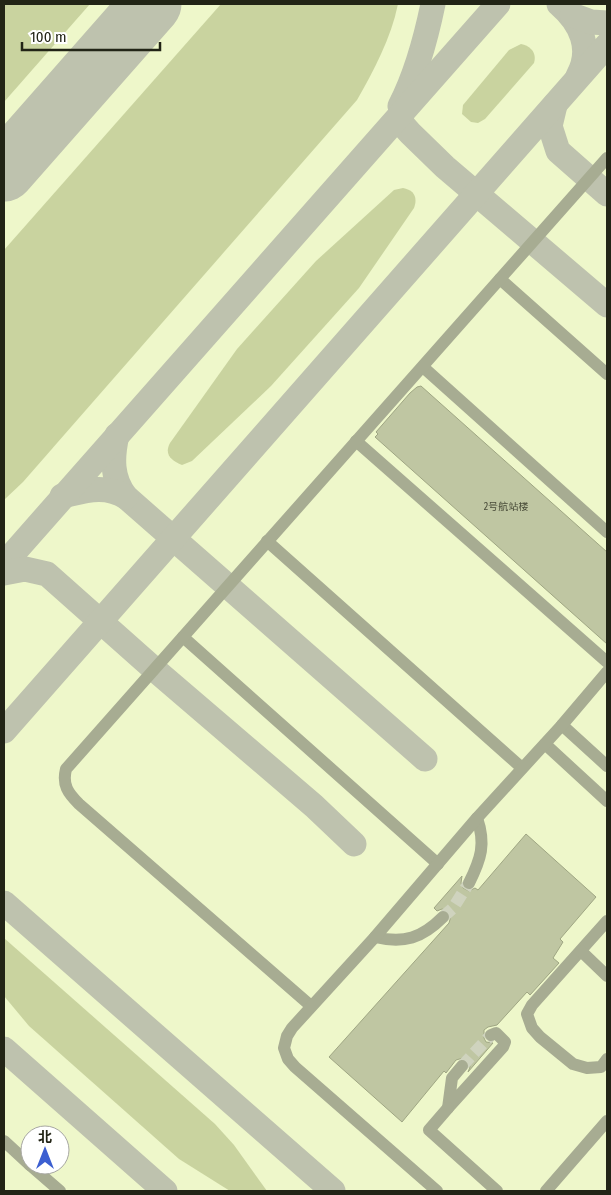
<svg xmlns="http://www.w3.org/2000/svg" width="611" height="1195" font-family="'Fira Sans Condensed','Noto Sans SC',sans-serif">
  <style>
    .built { fill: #eef7ca; fill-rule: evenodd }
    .green { fill: #c9d39f }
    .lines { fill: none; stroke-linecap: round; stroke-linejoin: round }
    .taxiway { stroke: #bec2ae; stroke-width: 25 }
    .runway { stroke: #bec2ae; stroke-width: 61 }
    .building { fill: #bfc6a2; stroke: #9fa683 }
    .minor-tunnel { stroke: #cfd3be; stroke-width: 12; stroke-dasharray: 12 6; stroke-linecap: butt }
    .minor { stroke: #a7ac92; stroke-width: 12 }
    .labels { text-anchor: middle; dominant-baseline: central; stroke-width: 4.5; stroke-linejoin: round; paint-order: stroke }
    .number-label { font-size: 10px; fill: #494c39 }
  </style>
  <rect width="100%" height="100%" fill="#faffe8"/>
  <path class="built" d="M4,4H607V1191H4ZM30,1135H60V1165H30Z"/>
  <g class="green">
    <polygon points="4,4 90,4 4,102"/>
    <path d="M221,4H398C391,38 374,70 357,100L23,482L4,500V250Z"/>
    <path d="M521,44C531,46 537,53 534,63L485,119L478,123L471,122L462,114L463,105L509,50Z"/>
    <path d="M403,188C414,190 418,197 414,208L359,288L271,386L192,461L182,465C171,461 164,454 170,443L237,349L316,261L394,190Z"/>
    <polygon points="4,938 215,1124 234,1145 267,1191 230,1191 179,1159 29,1026 4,996"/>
  </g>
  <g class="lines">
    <g class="taxiway">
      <path d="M559,4C581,23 593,49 578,76"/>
      <polyline points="572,15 591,22 607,23"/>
      <polyline points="403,101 400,116 403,125 410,133 445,167 607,305"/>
      <polyline points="555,105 550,126 558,151 607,194"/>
      <path d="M400,106C416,75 426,38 433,4"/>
      <path d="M117,435C112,457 111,478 126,497L425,759"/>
      <path d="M62,496C85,491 104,484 126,497"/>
      <polyline points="4,564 498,4"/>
      <polyline points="4,573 25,569 47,574 154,669 314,806 354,844"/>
      <polyline points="4,731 607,45"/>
      <polyline points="4,903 333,1191"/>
      <polyline points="4,1049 165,1191"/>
    </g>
    <polyline class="runway" points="4,171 151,4"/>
  </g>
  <g class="building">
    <polygon points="421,386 607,552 607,644 375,437 378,434 376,432 410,393 417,387"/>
    <polygon points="526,834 596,897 560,939 563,942 553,958 559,963 530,995 527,992 497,1025 488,1027 484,1030 484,1038 486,1042 493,1043 468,1072 470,1067 468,1060 463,1058 456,1060 446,1073 444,1071 402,1122 329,1057 449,923 451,916 449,911 442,909 437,911 434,908 462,876 461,883 463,888 469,891 475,888 478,890"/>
  </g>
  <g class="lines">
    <g class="minor-tunnel">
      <polyline points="443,917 453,908 469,883"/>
      <polyline points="462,1066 491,1035"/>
    </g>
    <g class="minor">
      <polyline points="500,279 607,374"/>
      <polyline points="423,367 607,532"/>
      <polyline points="356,441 607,662"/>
      <polyline points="267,541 522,768"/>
      <polyline points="183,637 438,864"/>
      <polyline points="562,725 607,766"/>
      <polyline points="545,744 607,801"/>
      <path d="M469,883C481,859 486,844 477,818"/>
      <polyline points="607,921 532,1005 527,1014 532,1028 540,1037 573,1064 587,1068 601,1067 607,1059"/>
      <path d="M375,937C404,944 422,938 443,917"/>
      <polyline points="581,951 607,976"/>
      <path d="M311,1006L79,804C68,793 62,785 66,769L607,158"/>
      <polyline points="462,1066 452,1078 448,1108 503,1047 505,1042 496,1033 491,1035"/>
      <polyline points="448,1108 429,1130 497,1191"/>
      <polyline points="4,1141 30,1165"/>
      <polyline points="30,1165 60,1191"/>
      <polyline points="437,1191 295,1067 288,1059 284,1048 287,1036 292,1028 375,937 477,818 562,725 607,672"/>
      <polyline points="546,1191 607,1121"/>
    </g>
  </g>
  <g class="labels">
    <g class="number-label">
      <text x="506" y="507">2号航站楼</text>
    </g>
  </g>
  <rect width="611" height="1195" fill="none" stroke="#222416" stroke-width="10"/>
  <g transform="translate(45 1150)"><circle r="24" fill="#ffffff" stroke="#a7a7a2"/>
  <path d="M0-4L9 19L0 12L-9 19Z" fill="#3c5fd1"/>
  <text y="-8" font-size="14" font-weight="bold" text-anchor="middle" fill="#222416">北</text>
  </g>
  <path d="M22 42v8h138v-8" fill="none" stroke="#222416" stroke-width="2.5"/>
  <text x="30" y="42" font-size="15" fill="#222416" stroke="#ffffff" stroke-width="4" paint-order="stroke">100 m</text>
</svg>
